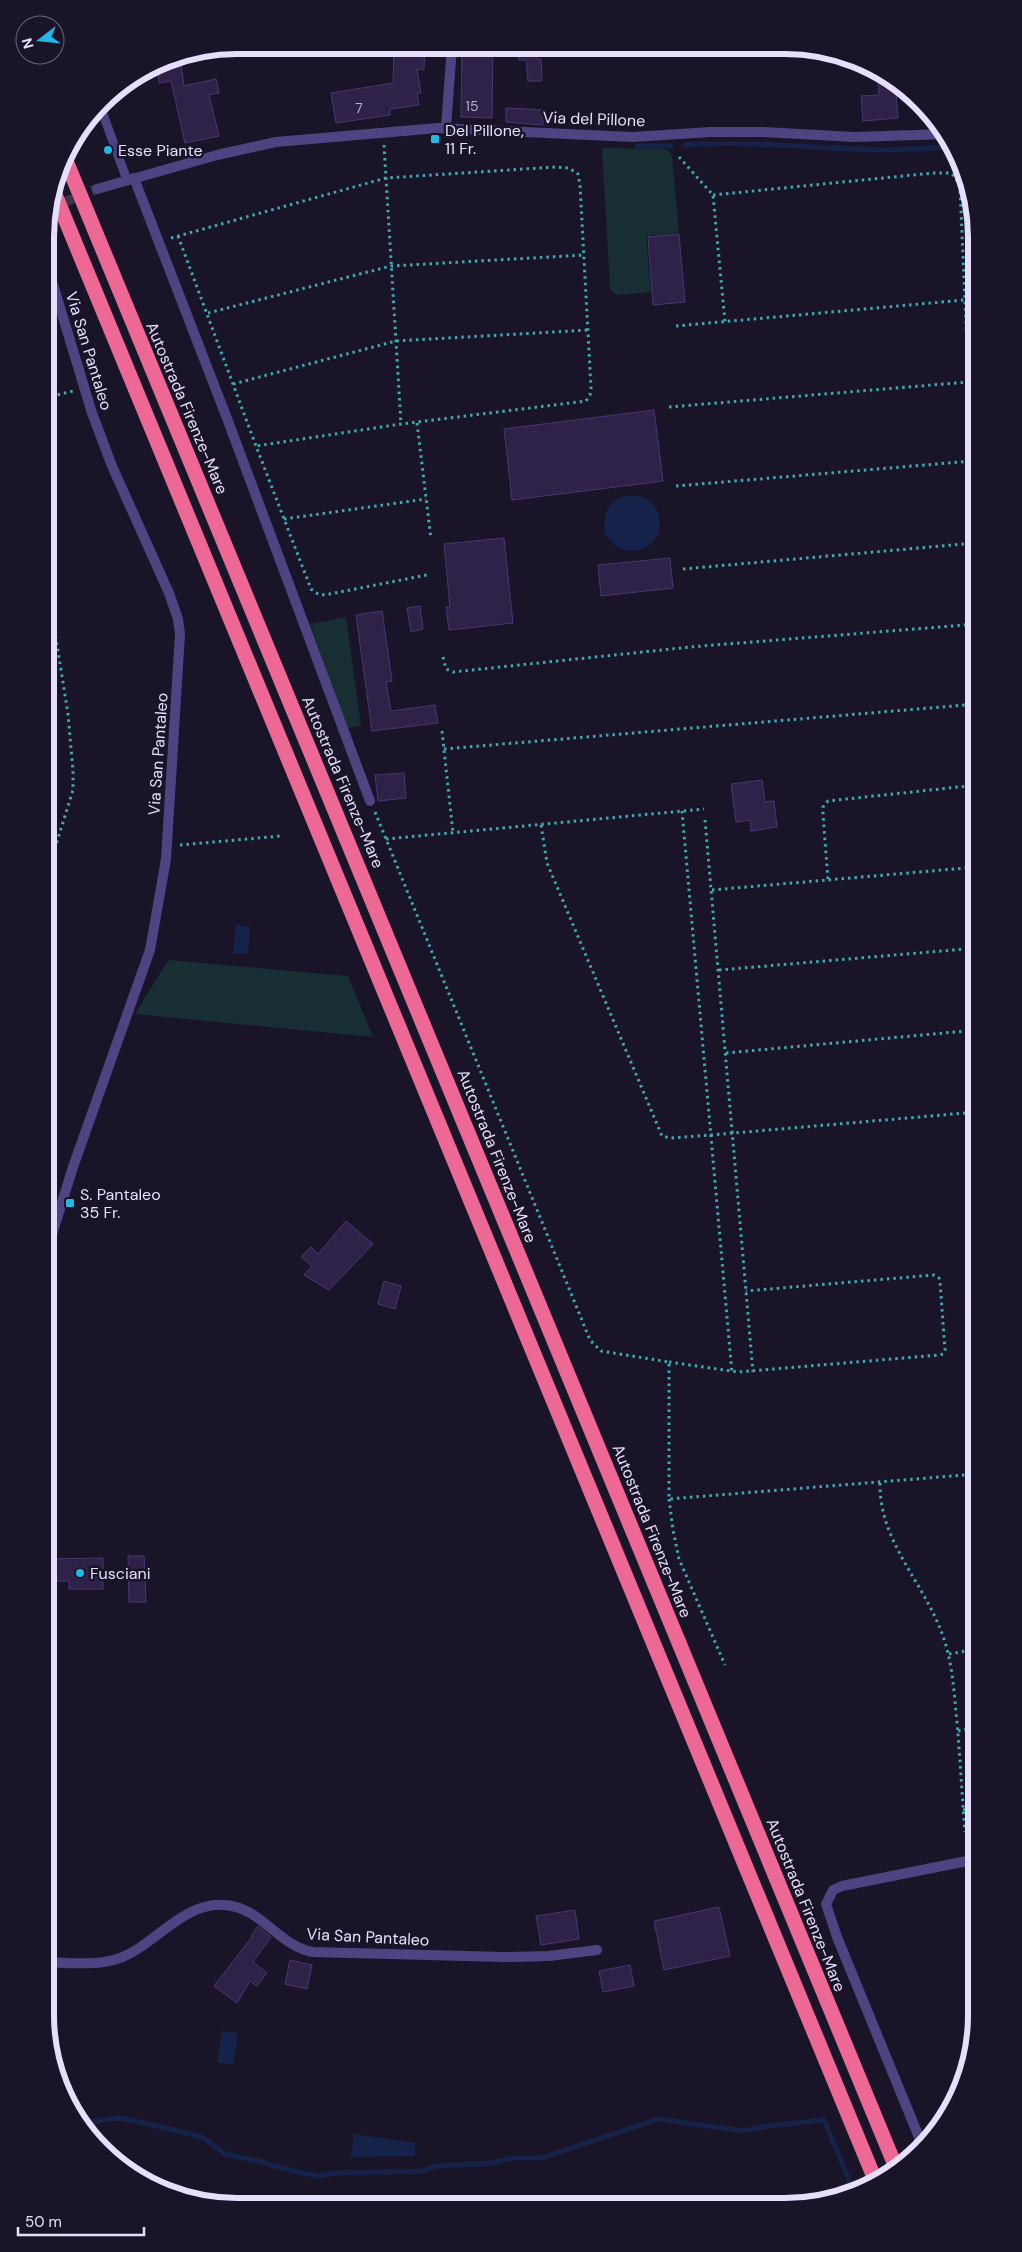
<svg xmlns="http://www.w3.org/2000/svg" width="1022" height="2252" font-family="'DM Sans',sans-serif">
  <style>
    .green { fill: #172f32 }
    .water { fill: #15234b }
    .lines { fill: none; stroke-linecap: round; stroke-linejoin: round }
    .stream { stroke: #15234b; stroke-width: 5 }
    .building { fill: #2e2248; stroke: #4a3771 }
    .street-tunnel { stroke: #393248; stroke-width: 10; stroke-dasharray: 10 5; stroke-linecap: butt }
    .path { stroke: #3fa8b0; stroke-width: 3; stroke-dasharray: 2.5 4; stroke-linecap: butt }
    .lane { stroke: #4f4482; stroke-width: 9 }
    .street { stroke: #4f4482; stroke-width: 10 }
    .highway { stroke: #ee6896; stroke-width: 15 }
    .poi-dot { fill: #21b8e6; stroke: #1a1429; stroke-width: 2 }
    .labels { text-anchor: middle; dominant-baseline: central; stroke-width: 5; stroke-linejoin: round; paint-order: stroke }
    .number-label { font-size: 14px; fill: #b8b0ce }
    .street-label { font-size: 16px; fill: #e6dffb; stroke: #1a1429 }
    .poi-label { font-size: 16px; fill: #e6dffb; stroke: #1a1429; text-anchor: start }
    .rim { fill: none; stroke: #e6dffb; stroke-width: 6 }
  </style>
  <rect width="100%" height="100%" fill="#1a1429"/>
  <g class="green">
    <polygon points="602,148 663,149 668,150 672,155 679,233 646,236 651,292 616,295 610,289"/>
    <polygon points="346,617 361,726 347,728 310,624"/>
    <polygon points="168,960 348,976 373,1037 135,1014"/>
  </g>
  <g class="water">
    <circle cx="632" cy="523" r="28"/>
    <polygon points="45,684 54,766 45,807"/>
    <polygon points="236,925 250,927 248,954 233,953"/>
    <polygon points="222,2031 238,2033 233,2065 217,2062"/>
    <polygon points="354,2134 415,2143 415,2156 351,2157"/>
  </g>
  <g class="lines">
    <g class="stream">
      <path d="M685,145C750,140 815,149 880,150C904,150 928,148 952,147"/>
      <polyline points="637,146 671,146"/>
      <polyline points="81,2123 118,2118 130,2120 191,2134 204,2138 225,2154 258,2161 297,2172 319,2176 335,2173 423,2171 436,2166 491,2163 513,2158 541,2158 658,2119 743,2131 766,2126 824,2120 854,2192"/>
    </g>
  </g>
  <g class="building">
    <polygon points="394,46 425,46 424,70 417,69 421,93 417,93 419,105 390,109 390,115 336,123 331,93 393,83"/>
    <polygon points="462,46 493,47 492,118 461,117"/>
    <polygon points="518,47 537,47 537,59 541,59 542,81 528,81 526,60 519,60"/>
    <polygon points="181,64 184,86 216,79 219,93 209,95 219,136 185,143 171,81 159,83 157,67"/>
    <polygon points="893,80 895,81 898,118 863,121 861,96 879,95 878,81"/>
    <polygon points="506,108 543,110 543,125 506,122"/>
    <polygon points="679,234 685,302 653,305 648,237"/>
    <polygon points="654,410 663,481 512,500 504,429"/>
    <polygon points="504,538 513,623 449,630 446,607 450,607 444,544"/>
    <polygon points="670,558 673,588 601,596 598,565"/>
    <polygon points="420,606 423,629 411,632 407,608"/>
    <polygon points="382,611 392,681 386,682 391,711 435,705 438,723 372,731 356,615"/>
    <polygon points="404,773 406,798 378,801 375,775"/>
    <polygon points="762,780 765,802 774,801 777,827 751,831 750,820 736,822 731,784"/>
    <polygon points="346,1221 373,1244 329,1290 304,1275 312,1266 301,1257 311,1247 318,1254"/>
    <polygon points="384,1281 401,1286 395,1309 378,1304"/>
    <polygon points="128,1556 144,1556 146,1602 129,1602"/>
    <polygon points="103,1558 103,1589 69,1589 69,1581 45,1581 45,1559"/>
    <polygon points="719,1907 730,1956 664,1970 654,1921"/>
    <polygon points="575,1910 579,1939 541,1945 536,1916"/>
    <polygon points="258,1926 271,1937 253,1962 267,1973 257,1986 250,1981 237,2003 214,1986 252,1937 251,1936"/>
    <polygon points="290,1960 312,1965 307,1989 285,1984"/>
    <polygon points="630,1965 634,1986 603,1992 599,1971"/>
  </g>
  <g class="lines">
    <polyline class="street-tunnel" points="50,208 97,189"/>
    <g class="path">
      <polyline points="384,145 401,424"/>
      <polyline points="679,157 713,195 725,322"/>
      <polyline points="713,195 933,173 949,173 955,176 960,188 977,573"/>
      <polyline points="178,236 256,446 311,589 318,594 325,595 427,575"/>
      <polyline points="171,238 386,178 555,167 569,168 578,174 580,185 591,388 590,395 586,401 401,424 256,446"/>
      <polyline points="208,313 391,266 584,255"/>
      <polyline points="676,326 964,300"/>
      <polyline points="233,384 396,341 588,330"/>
      <polyline points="45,398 73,391"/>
      <polyline points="669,407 968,382"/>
      <polyline points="417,423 431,539"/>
      <polyline points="676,486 972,461"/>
      <polyline points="284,519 426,499"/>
      <polyline points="683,569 975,543"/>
      <polyline points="443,657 446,669 453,672 690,647 977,624"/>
      <polyline points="442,731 453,833"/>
      <polyline points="444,749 977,704"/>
      <polyline points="682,811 732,1373"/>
      <polyline points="375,812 590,1340 601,1351 669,1362 669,1499 977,1474"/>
      <polyline points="705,820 753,1372"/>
      <polyline points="541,825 547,863 662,1136 670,1138 711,1135 977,1112"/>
      <polyline points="386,839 704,809"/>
      <polyline points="180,845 281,836"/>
      <polyline points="828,879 823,815 823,807 828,801 977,785"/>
      <polyline points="45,880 73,790 73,771 68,714 45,569"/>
      <polyline points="712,890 977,867"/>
      <polyline points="719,970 977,948"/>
      <polyline points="726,1053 977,1030"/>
      <polyline points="669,1362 738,1372 939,1355 943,1354 945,1350 940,1282 939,1278 934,1275 746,1291"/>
      <path d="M880,1483C879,1543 926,1584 944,1639C953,1666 954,1694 957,1722C960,1758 962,1795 965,1832"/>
      <polyline points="669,1499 673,1530 679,1559 725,1665"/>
      <polyline points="949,1654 977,1649"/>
      <polyline points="958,1731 977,1727"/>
      <polyline points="963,1810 977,1807"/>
    </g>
    <polyline class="lane" points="100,106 127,180"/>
    <g class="street">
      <polyline points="446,127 452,46"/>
      <polyline points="134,178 228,421 370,801"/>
      <polyline points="97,189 217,155 276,142 438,128 633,137 711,132 764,132 854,137 946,134"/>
      <polyline points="45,1257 73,1167 150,950 166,859 180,634 178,619 169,593 112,466 92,413 45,258"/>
      <path d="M45,1962C69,1963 98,1966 120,1958C155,1945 183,1902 224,1905C262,1907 278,1946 313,1952L504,1957L549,1956L597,1950"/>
      <polyline points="923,2147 837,1937 826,1904 833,1890 842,1886 977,1859"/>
    </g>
    <g class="highway">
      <polyline points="64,156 897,2170"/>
      <polyline points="54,192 876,2182"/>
    </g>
  </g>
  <g class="poi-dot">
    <rect x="430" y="134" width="10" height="10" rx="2.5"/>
    <circle cx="108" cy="150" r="5"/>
    <rect x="65" y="1198" width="10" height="10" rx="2.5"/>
    <circle cx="80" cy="1573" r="5"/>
  </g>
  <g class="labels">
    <g class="number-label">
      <text x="472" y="106">15</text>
      <text x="359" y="108">7</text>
    </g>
    <g class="street-label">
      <text transform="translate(594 119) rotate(2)">Via del Pillone</text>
      <text transform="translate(89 351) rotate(73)">Via San Pantaleo</text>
      <text transform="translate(187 408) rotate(67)">Autostrada Firenze-Mare</text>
      <text transform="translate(158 754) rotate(-86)">Via San Pantaleo</text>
      <text transform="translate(343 782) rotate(67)">Autostrada Firenze-Mare</text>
      <text transform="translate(497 1156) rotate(68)">Autostrada Firenze-Mare</text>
      <text transform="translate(652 1531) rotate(68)">Autostrada Firenze-Mare</text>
      <text transform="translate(806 1905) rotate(68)">Autostrada Firenze-Mare</text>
      <text transform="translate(368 1937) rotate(3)">Via San Pantaleo</text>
    </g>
    <g class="poi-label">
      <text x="445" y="130">Del Pillone,<tspan x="445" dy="18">11 Fr.</tspan></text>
      <text x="118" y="150">Esse Piante</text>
      <text x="80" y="1194">S. Pantaleo<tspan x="80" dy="18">35 Fr.</tspan></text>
      <text x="90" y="1573">Fusciani</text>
    </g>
  </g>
  <path d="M0 0H1022V2252H0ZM237 54H785A183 183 0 0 1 968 237V2015A183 183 0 0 1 785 2198H237A183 183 0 0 1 54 2015V237A183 183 0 0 1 237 54Z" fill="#1a1429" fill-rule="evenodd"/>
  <path class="rim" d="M237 54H785A183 183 0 0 1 968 237V2015A183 183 0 0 1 785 2198H237A183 183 0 0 1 54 2015V237A183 183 0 0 1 237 54Z"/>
  <g transform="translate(40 40) rotate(254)"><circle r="24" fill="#1a1429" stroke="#6c657d"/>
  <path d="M0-4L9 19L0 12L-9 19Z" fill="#21b8e6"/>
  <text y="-8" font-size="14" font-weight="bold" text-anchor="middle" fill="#e6dffb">N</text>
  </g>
  <path d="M18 2227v8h126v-8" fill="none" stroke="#e6dffb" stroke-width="2.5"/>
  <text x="25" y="2227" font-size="15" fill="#e6dffb" stroke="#1a1429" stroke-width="4" paint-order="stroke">50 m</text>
</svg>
